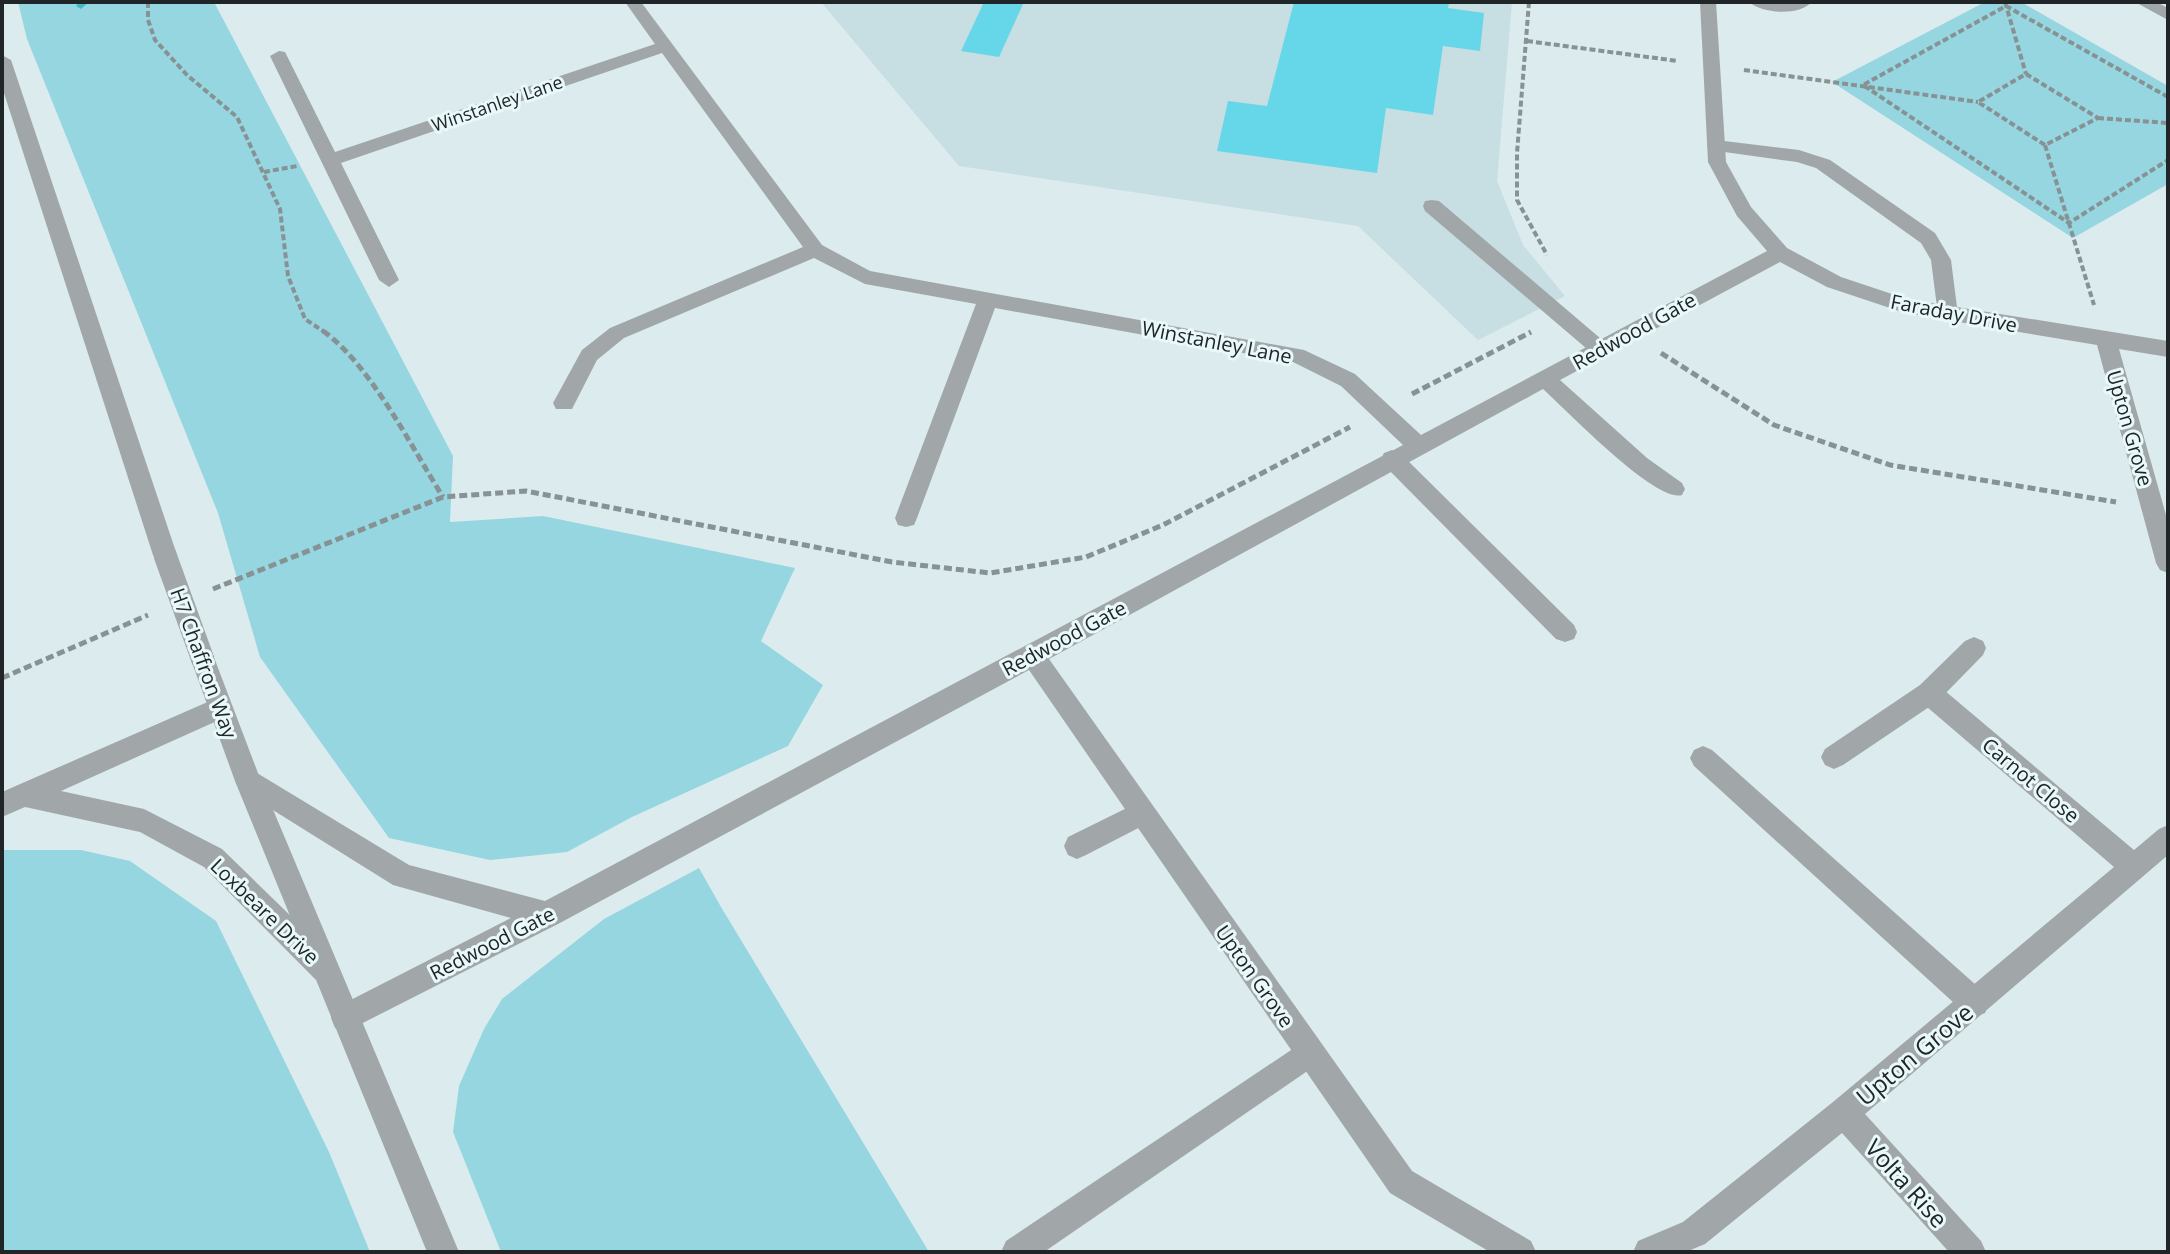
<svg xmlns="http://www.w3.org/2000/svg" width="2170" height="1254" font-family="'Open Sans',sans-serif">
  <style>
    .built { fill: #c7dee2 }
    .green { fill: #96d6e0 }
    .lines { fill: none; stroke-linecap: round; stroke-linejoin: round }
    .stream { fill: #45b9ca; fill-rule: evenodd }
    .building { fill: #66d7e8 }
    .path-far1 { stroke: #879294; stroke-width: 4; stroke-dasharray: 6 3; stroke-linecap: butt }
    .path { stroke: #879294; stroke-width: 5; stroke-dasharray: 8 4; stroke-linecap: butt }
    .service { fill: #a1a7a8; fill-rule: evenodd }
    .minor { fill: #a1a7a8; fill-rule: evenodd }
    .tertiary { fill: #a1a7a8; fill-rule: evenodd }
    .tertiary-bridge { stroke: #a1a7a8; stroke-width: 23 }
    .labels { text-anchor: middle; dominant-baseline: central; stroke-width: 6; stroke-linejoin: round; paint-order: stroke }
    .far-street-label { font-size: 18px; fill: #202627; stroke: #e9f8fb }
    .street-label { font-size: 20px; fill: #202627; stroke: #e9f8fb }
    .near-street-label { font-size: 24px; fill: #202627; stroke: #e9f8fb }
  </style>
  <rect width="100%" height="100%" fill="#dcebee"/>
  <polygon class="built" points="821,2 1512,2 1497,181 1523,245 1565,296 1478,340 1358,226 959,166"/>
  <g class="green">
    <polygon points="18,2 214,2 453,456 450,522 543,516 795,568 761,641 823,685 788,746 632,817 567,852 490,860 389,838 260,657 218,513 27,39"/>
    <polygon points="1985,2 2021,2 2168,86 2168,184 2073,238 1832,82"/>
    <polygon points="2,850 81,850 130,861 216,921 329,1152 370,1252 2,1252"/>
    <polygon points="699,868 721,907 929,1252 501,1252 453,1132 459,1086 484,1029 502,999 604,919"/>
  </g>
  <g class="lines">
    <polygon class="stream" points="79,2 89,2 81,9 76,6"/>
  </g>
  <g class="building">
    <polygon points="984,2 1024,2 999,57 961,51"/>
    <polygon points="1294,2 1449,2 1448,8 1484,13 1480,51 1443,46 1433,115 1386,108 1377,173 1217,151 1228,101 1267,106"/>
  </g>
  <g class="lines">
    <g class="path-far1">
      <polyline points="148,2 148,20 155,40 187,75 237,117 280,209 288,276 305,319 326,333"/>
      <polyline points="1529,2 1517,153 1517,200 1547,255"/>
      <polyline points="2005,2 2026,74"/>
      <polyline points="1527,41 1678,61"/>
      <polyline points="1744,70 1978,102"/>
      <polygon points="2026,74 2098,118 2045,145 1978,102"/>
      <polyline points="2168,97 2006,6 1863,85 2069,223 2168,160"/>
      <polyline points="2098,118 2168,123"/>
      <polyline points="2045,145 2094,305"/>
      <polyline points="264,172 297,166"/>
    </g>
    <g class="path">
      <path d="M323,331C370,364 412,448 443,497"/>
      <polyline points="1661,353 1774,425 1890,465 2116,502"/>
      <polyline points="1412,394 1531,332"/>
      <polyline points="213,589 443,497 526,491 892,562 990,573 1086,557 1163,525 1350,427"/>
      <polyline points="2,678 148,615"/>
    </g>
    <g class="service">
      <path d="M1749,2H1812C1799,16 1763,14 1749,2Z"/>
      <polygon points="2135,2 2156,2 2168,8 2168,20"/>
      <polygon points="1716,140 1799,150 1830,160 1935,233 1951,260 1958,315 1955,320 1941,320 1938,315 1931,260 1921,243 1816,168 1797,162 1710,150 1707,146"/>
      <polygon points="1432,200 1439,201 1607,344 1610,349 1607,354 1593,354 1425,211 1423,206 1425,201"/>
      <polygon points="1392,450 1400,453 1574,625 1577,632 1574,639 1565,642 1556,639 1384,465 1381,459 1384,453"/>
      <polygon points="1974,637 1983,641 1986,648 1983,655 1938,701 1843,765 1834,769 1825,765 1821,757 1825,749 1920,685 1965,641"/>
      <polygon points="1703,746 1712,750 1985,993 1989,1003 1985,1013 1975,1017 1965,1013 1694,766 1690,758 1694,750"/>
      <polygon points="1141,801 1150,804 1154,813 1150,822 1086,855 1077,859 1068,855 1064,846 1068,837"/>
      <polygon points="1309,1038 1319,1043 1324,1053 1319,1063 1044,1252 1001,1252 1006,1241"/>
    </g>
    <g class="minor">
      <path d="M625,2H641L822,245L870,271L1304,350L1355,374L1421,435L1767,251L1737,216L1708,162L1700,2H1716L1726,162L1751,207L1787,248L1841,277L1907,299L2168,341V357L2119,349L2168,522V573L2160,570L2156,563L2097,345L1905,313L1827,287L1780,262L1560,380L1647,458L1682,483L1685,489L1682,495C1657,504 1566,410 1543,389L1049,659L1412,1171L1531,1241L1536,1252H1490L1390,1193L1029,670L558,924L345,1032L335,1028L331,1018L335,1008L511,918L393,885L239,789L235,781L239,773L248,769L257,773L409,865L545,901L1403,445L1341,386L1293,362L995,308L917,518L914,525L906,527L898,525L895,518L976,304L865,284L814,258L624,338L597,360L572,409H556L553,403L582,350L610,328L803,247L662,53L341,163L399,280L389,287L379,280L270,56L279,51L285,52L335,152L655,44Z"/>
      <polygon points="1929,682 1938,685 2134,850 2159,829 2168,825 2168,855 1865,1114 1981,1241 1986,1252 1949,1252 1842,1133 1705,1244 1686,1252 1633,1252 1638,1241 1683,1222 1833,1102 2114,867 1920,701 1917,693 1920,685"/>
      <polygon points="219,697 228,700 231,708 228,716 61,791 144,809 222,849 335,959 339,969 335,979 325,983 315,979 204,867 140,832 25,807 2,817 2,792"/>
    </g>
    <g class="tertiary">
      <polygon points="2,55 11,60 177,555 173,562 165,565 157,562 153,555 2,87"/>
      <polygon points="203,649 212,652 215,660 261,781 459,1252 427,1252 235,781 191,660 194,652"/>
    </g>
    <polyline class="tertiary-bridge" points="165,555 203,660"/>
  </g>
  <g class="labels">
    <g class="far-street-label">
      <text transform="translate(497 103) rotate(-19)">Winstanley Lane</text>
    </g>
    <g class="street-label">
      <text transform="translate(1954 313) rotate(11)">Faraday Drive</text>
      <text transform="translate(1634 331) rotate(-29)">Redwood Gate</text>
      <text transform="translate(1217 342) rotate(11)">Winstanley Lane</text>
      <text transform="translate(2130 428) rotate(74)">Upton Grove</text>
      <text transform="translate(1064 638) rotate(-28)">Redwood Gate</text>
      <text transform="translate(204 663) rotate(70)">H7 Chaffron Way</text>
      <text transform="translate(2031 780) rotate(40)">Carnot Close</text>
      <text transform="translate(265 911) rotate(44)">Loxbeare Drive</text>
      <text transform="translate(492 943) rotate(-27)">Redwood Gate</text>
      <text transform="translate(1255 976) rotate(55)">Upton Grove</text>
    </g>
    <g class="near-street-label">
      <text transform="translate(1914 1054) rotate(-40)">Upton Grove</text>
      <text transform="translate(1907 1183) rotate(48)">Volta Rise</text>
    </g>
  </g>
  <rect width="2170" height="1254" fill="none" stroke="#202627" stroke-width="8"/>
</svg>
